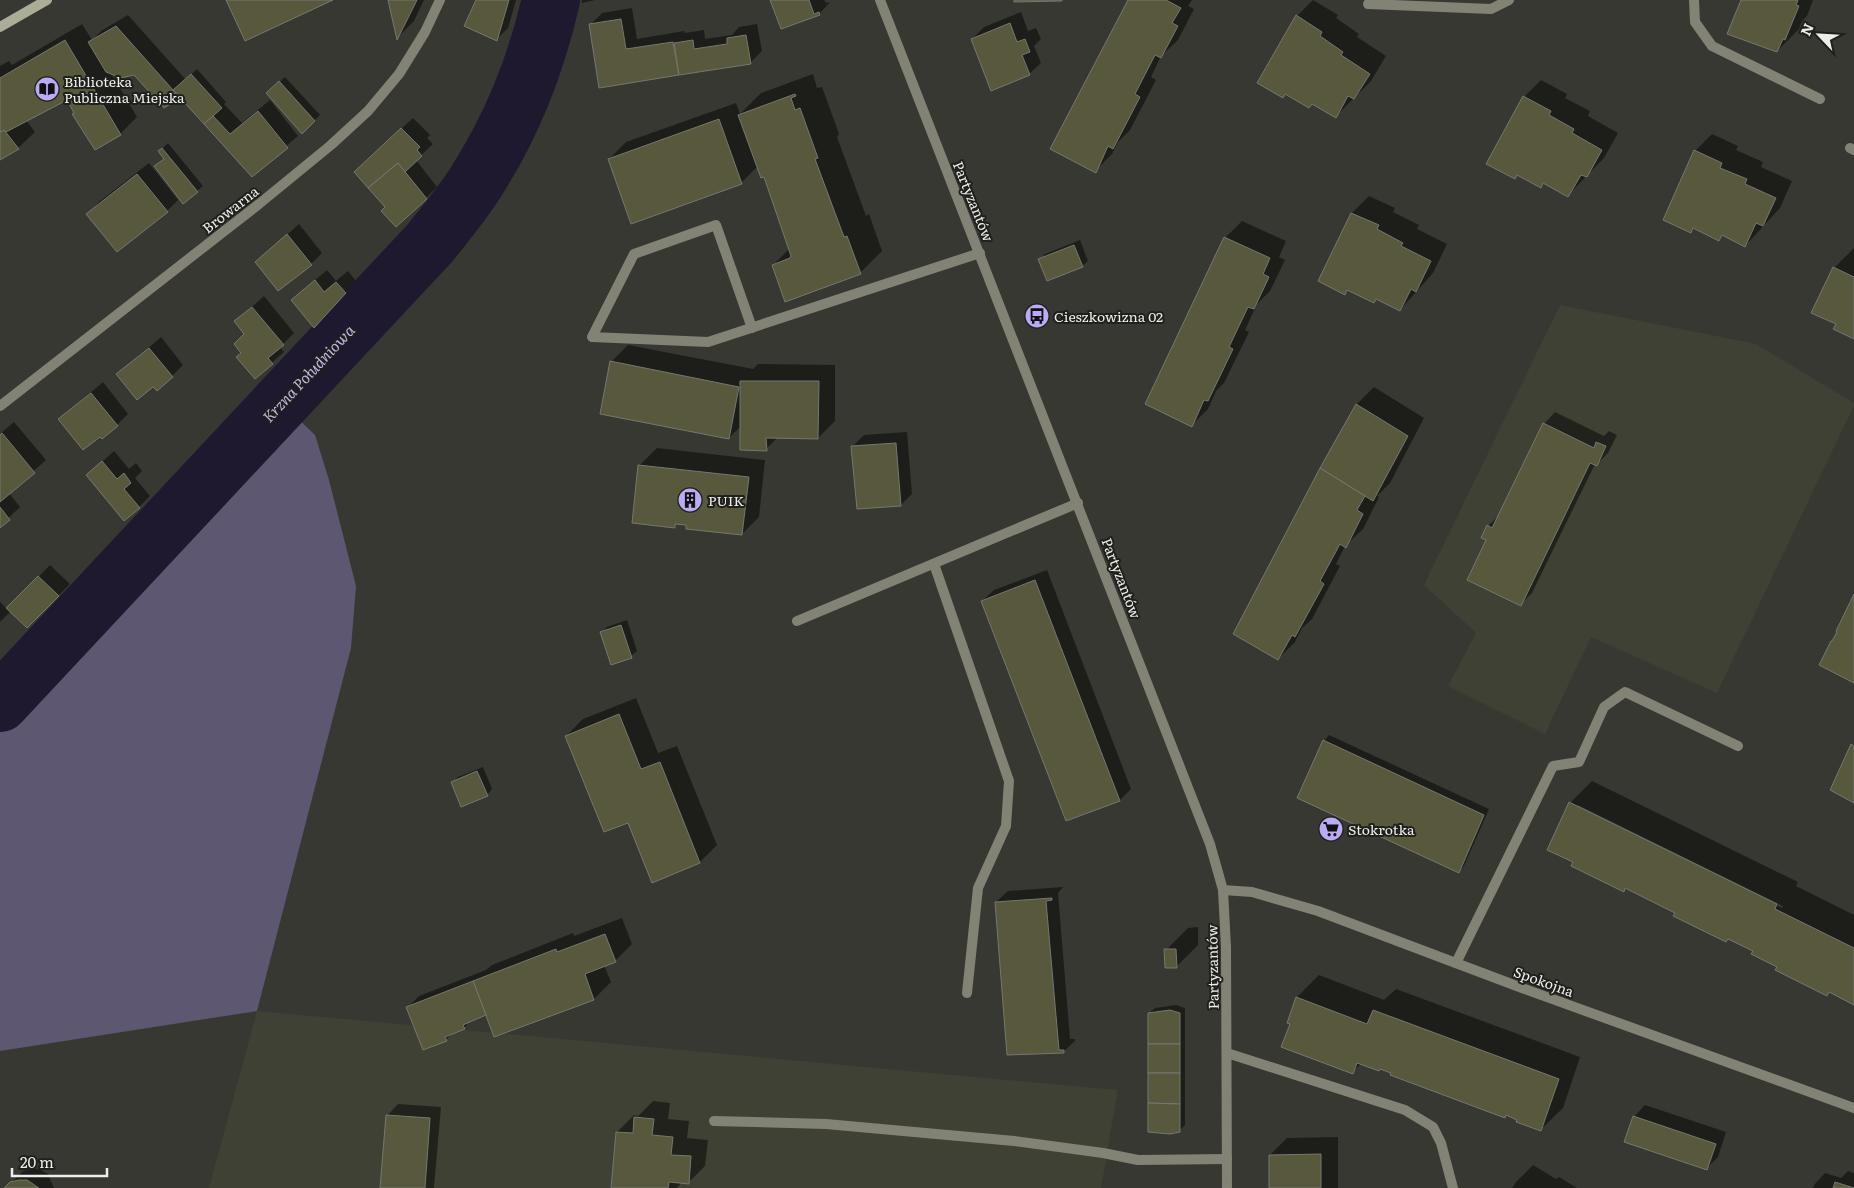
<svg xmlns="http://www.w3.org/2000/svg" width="1854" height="1188" font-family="Literata,serif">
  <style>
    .built { fill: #404135 }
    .park { fill: #5d5772 }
    .shadow { fill: #0007; fill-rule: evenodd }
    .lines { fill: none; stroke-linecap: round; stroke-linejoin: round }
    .river { stroke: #1f1930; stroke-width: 58 }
    .building { fill: #58593c; stroke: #767770 }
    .service { stroke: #828375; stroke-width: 10 }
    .minor { stroke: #828375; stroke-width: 10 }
    .tertiary { stroke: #828375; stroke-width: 10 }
    .secondary { stroke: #acad97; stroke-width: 10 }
    .labels { text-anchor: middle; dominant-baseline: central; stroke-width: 4; stroke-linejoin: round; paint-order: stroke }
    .poi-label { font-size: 14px; fill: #edede9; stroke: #1f1f1c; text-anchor: start }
    .street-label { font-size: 14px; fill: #edede9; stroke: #1f1f1c }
    .water-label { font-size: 15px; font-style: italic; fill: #c1b6eb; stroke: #1f1f1c }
  </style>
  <rect width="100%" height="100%" fill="#373832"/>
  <g class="built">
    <polygon points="1560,305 1756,344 1854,403 1854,405 1717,693 1591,637 1545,734 1448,686 1476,633 1424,585"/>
    <polygon points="257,1011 1117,1090 1117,1094 1101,1188 209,1188"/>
  </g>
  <polygon class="park" points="293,414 315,435 329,480 356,586 351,648 257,1011 0,1051 0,726 87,631"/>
  <g class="shadow">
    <polygon points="390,0 424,0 414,21 398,37"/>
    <polygon points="478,0 516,0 508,28 497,39"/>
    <polygon points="582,0 595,0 582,3"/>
    <polygon points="771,0 824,0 826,3 830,2 819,14 782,27"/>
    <polygon points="1129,0 1192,0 1188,6 1194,9 1178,40 1161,56 1151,77 1156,80 1130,130 1118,142 1112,154 1095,171"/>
    <polygon points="1313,0 1338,15 1336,18 1359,34 1357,37 1386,56 1371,81 1335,117 1312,103 1287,93 1283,96 1297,16"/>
    <polygon points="1742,0 1813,0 1807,16 1802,21 1799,29 1777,51"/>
    <polygon points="632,8 637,39 684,31 685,33 704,30 705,39 732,35 739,27 757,24 762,51 750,63 600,87 590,25 602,13"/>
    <polygon points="1021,12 1028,31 1036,28 1041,39 1034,46 1041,63 1029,74 972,39 984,27"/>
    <polygon points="128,15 186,80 197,69 226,102 224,104 242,123 270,100 298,136 252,175 180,96 164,106 134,73 111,73 137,117 120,134 76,113 67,99 26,120 35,132 18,148 0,159 0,66 9,61 12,65 82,24 92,40 101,31"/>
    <polygon points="813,74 817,88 822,87 839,134 837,137 866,216 869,214 882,251 860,273 773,265 790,248 765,175 758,166 741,183 609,159 626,142 736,103 740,114 761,93"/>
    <polygon points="285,77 320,115 302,132 268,93"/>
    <polygon points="1541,80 1567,94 1565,98 1590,111 1588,116 1618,133 1604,158 1568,195 1545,183 1541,186 1518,174 1515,177 1524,97"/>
    <polygon points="413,118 430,135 427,138 433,144 416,160 437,187 426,198 386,207 367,160"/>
    <polygon points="1712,134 1738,146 1736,150 1763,162 1761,167 1792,181 1780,208 1745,246 1724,234 1719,240 1695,228 1691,232 1695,151"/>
    <polygon points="168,143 203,186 183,202 155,166 165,158 160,151"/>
    <polygon points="149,163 178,200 167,211 88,214 99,202"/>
    <polygon points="1369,196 1395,208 1393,212 1419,225 1417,229 1447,244 1433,273 1400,310 1377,298 1373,302 1349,290 1345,293 1320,281 1352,213"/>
    <polygon points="1242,221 1286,241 1279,257 1285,260 1270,291 1257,304 1245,330 1249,332 1224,383 1216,391 1208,409 1191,426 1225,238"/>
    <polygon points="299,224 322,253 311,264 257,262"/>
    <polygon points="1080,240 1088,261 1082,266 1040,259 1045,254"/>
    <polygon points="1854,248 1854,337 1837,324 1834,268"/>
    <polygon points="327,270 336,281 348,271 356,281 326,315 292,300"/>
    <polygon points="264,296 294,333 280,347 284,352 255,377 243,353 246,334 236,321"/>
    <polygon points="161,337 183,365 172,376 153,385 117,375"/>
    <polygon points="628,345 753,369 758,364 835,365 835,421 818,438 778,437 766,449 741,426 729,438 611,362"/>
    <polygon points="103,382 128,414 117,425 60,419"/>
    <polygon points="1374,387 1424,418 1390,483 1377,496 1379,497 1363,529 1345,546 1336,564 1340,566 1312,619 1302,628 1295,642 1278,659 1234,634 1357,404"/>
    <polygon points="1555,412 1604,436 1609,431 1617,435 1608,453 1596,465 1595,464 1532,593 1521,604 1488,540 1488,526 1500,514 1544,424"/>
    <polygon points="14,422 46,460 9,493 20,507 0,526 0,434"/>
    <polygon points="907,432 912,494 901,505 853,446 864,435"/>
    <polygon points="657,448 765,460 759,517 742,534 687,524 678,523 674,526 640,465"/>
    <polygon points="114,451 129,469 136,463 142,471 135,478 150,496 139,507 88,475"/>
    <polygon points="50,565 70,584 27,627 11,611 0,622 0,602 7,609"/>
    <polygon points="1047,570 1131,789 1120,800 1067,820 982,601 994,590"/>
    <polygon points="627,620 637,651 631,656 602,632 607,627"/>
    <polygon points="636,698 658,753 677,746 717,845 700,862 629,821 566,736 583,719"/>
    <polygon points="1329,735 1489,809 1464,866 1459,872 1324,741"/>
    <polygon points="483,767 492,789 487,795 453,782 458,777"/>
    <path d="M1592,781L1798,882L1796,886L1854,915V1003L1830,991L1827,994L1754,950L1626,887L1623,890L1574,862L1570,803ZM1578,805L1783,906L1782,908L1578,808Z"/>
    <polygon points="1063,887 1058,893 1070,1039 1075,1039 1075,1041 1063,1052 1008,1054 996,902 1008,891"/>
    <polygon points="622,918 632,944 615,961 604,965 611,982 594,999 494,1036 486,1014 472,1019 464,1028 454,1031 446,1040 408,1007 419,996 486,970 492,965 573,933 574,936"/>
    <polygon points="1198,927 1198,945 1176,967 1166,950 1188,928"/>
    <polygon points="1319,975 1384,1000 1396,989 1580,1057 1563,1108 1540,1130 1507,1115 1505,1117 1392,1072 1362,1063 1352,1072 1289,1022 1297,997"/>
    <polygon points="1176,1005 1185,1008 1185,1125 1179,1131 1149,1013 1155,1008"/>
    <polygon points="653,1101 670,1103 668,1119 689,1121 687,1138 708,1140 705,1166 688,1183 682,1182 677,1188 612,1188 617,1132 634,1115 638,1116"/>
    <polygon points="398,1104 441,1107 434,1188 382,1188 387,1116"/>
    <polygon points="1645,1105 1726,1132 1718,1157 1707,1168 1634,1117"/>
    <polygon points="1338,1137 1338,1188 1270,1188 1270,1155 1287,1138"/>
    <polygon points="1533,1165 1556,1179 1559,1177 1577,1188 1512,1188 1516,1182"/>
    <polygon points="32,1169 39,1169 48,1174 54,1188 6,1188 23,1171"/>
    <polygon points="1848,1171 1854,1173 1854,1188 1813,1188 1814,1185 1825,1173 1841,1178"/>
  </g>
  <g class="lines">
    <path class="river" d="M0,703L430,243C445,224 461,205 474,185C512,126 535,68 551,0"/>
  </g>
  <g class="building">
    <polygon points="226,0 333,0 245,41"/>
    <polygon points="388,0 417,0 397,40"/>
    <polygon points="476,0 509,0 497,41 464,26"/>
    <polygon points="770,0 809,0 814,14 819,12 820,15 781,29"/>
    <polygon points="1014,0 1062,0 1062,1 1014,2"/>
    <polygon points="1128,0 1166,0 1181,8 1172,23 1178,26 1161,58 1155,55 1135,94 1140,97 1113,149 1108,146 1096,173 1050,149"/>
    <polygon points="1741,0 1798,0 1796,5 1799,6 1785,40 1783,39 1777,52 1727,34"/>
    <polygon points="1296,15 1322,32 1320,36 1343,52 1341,55 1370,74 1354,99 1348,96 1336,118 1312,104 1309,108 1285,94 1283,98 1257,83"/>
    <polygon points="621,19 626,49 673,42 679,75 599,88 589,24"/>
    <polygon points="1010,23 1017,42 1025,39 1030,52 1022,55 1030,75 991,91 971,39"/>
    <polygon points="116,26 173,90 180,98 164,108 134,75 121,78 106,72 88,42"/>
    <polygon points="746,35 751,64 679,75 674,43 693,40 694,49 727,44 727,38"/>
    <polygon points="65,40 121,135 95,150 72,114 74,113 67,100 6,132 4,130 1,132 0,130 0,78"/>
    <polygon points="191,74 222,108 204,124 173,90"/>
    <polygon points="279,81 315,121 302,134 266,93"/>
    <polygon points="795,94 796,96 791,98 795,110 800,108 818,158 815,159 844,237 847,236 861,274 785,302 772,265 790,258 791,256 764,177 761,178 738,115"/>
    <polygon points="1523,96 1551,111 1549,115 1574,129 1572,133 1602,150 1587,177 1581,175 1568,197 1543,183 1541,188 1517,175 1515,179 1486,164"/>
    <polygon points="258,111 288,148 252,177 204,124 213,116 230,134"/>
    <polygon points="719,119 742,184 631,224 608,159"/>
    <polygon points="401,128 420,147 417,150 422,156 405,172 398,163 368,188 354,172"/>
    <polygon points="0,130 1,132 4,130 19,149 0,160"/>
    <polygon points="162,148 198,192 183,204 154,166 164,159 158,151"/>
    <polygon points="1694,150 1722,163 1720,168 1747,179 1745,184 1776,198 1763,226 1756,223 1745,247 1722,235 1719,241 1693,228 1691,233 1663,220"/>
    <polygon points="398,163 427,199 396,227 381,211 385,207 368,188"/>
    <polygon points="137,174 168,212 117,252 86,214"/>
    <polygon points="1351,213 1379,225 1377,229 1403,243 1401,246 1431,261 1416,292 1411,289 1400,311 1376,299 1374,303 1347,290 1345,295 1318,281"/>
    <polygon points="287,234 312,265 278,291 255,262"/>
    <polygon points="1224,237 1270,258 1263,274 1269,277 1254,309 1248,307 1229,347 1233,349 1208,401 1204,400 1192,427 1145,404"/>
    <polygon points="1074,245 1083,267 1047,281 1038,259"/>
    <polygon points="1833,267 1854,277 1854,339 1833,329 1836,324 1811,313"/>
    <polygon points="315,280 324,292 336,282 346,293 314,328 291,300"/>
    <polygon points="252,307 284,345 268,358 273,364 255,379 236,357 241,353 234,344 244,334 234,321"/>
    <polygon points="149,348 173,377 157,391 153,387 137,400 116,374"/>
    <polygon points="610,361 739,387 729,439 600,414"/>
    <polygon points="740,381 819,381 818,439 766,438 767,451 740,450"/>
    <polygon points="91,393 118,426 102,439 100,437 83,450 58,419"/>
    <polygon points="1356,404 1408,436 1373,501 1320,468"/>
    <polygon points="1543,423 1594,448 1596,442 1606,446 1597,466 1590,463 1521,606 1467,580 1486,540 1481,538 1487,525 1492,528"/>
    <polygon points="2,433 35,473 0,502 0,435"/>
    <polygon points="896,443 901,506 857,509 851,446"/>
    <polygon points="102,461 117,479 124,473 131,483 124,489 140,508 124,521 86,475"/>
    <polygon points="638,465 749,477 742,535 686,529 686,525 675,524 675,528 632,523"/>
    <polygon points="1320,468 1365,496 1357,510 1363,514 1346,548 1340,544 1320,581 1324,584 1295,637 1292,635 1278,660 1233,634"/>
    <polygon points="0,507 10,520 0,528"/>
    <polygon points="38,576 59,596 27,628 6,608"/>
    <polygon points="1035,580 1120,801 1066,821 981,601"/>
    <polygon points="1854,594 1854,683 1819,665 1831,641 1832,641 1837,632 1836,631"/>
    <polygon points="621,625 632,658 611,665 600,632"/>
    <polygon points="619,714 641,769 660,762 700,863 652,883 628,823 604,832 565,736"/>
    <polygon points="1323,740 1484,815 1459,873 1297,798"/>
    <polygon points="1851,744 1854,746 1854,803 1830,790"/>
    <polygon points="477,771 488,796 461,807 451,782"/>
    <polygon points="1569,802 1777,904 1775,909 1854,948 1854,1005 1829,992 1827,996 1775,970 1777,967 1751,954 1753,951 1728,939 1726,942 1673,916 1675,913 1625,888 1624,892 1571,866 1573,862 1547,850"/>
    <polygon points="1052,898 1052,900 1046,901 1059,1050 1064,1050 1064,1053 1007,1055 995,902"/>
    <polygon points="605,934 616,962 585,974 594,1000 494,1037 473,981 556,949 557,952"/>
    <polygon points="1164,949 1176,949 1177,968 1165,968"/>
    <polygon points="473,981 486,1015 463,1025 465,1029 445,1037 447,1041 423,1050 406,1007"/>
    <polygon points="1296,997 1367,1024 1373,1010 1559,1079 1541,1131 1516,1122 1517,1120 1506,1115 1505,1118 1390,1075 1391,1073 1380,1069 1379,1071 1357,1063 1353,1074 1281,1047 1290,1024 1287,1023"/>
    <polygon points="1170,1010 1180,1013 1180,1044 1148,1044 1148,1013"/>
    <rect x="1148" y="1044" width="32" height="29"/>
    <polygon points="1148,1073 1180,1073 1180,1104 1148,1103"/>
    <polygon points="1148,1103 1180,1104 1180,1132 1170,1134 1148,1132"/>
    <polygon points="386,1115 430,1118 425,1188 380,1188"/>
    <polygon points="1633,1116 1716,1144 1707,1170 1624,1142"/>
    <polygon points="634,1117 654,1119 652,1135 673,1137 671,1155 691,1156 689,1184 669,1182 668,1188 611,1188 616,1132 633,1133"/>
    <polygon points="1321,1154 1321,1188 1269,1188 1269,1155"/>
    <polygon points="19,1180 27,1180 39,1188 4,1188 10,1182"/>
    <polygon points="1835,1182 1854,1188 1833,1188"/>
  </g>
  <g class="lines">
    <g class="service">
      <polyline points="1694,0 1695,22 1712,46 1820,99"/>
      <polyline points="1368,4 1491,9 1509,0"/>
      <polyline points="1850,148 1854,150"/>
      <polyline points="752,328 716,225 634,254 592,337 708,342 980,253"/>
      <polyline points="934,564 1009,781 1006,826 978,888 967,993"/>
      <polyline points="797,621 1078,503"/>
      <polyline points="1456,963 1553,766 1579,762 1604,707 1625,692 1738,746"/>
      <polyline points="1227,1053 1405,1110 1433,1127 1441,1143 1453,1188"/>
      <polyline points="714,1121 826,1124 1014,1141 1103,1153 1138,1160 1227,1159"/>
    </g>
    <g class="minor">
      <polyline points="0,406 259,204 331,145 368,111 399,74 425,32 440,0"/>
      <polyline points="1223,890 1252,892 1318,911 1522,988 1854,1108"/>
    </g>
    <polyline class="tertiary" points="880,0 1210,844 1223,890 1226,947 1227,1188"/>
    <polyline class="secondary" points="0,27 47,0"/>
  </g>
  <defs>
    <symbol id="library-disc" viewBox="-11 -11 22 22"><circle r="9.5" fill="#bbaaf6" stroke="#1f1f1c"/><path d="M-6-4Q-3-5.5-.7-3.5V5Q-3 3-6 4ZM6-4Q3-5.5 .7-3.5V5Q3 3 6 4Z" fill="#111"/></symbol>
    <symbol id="bus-disc" viewBox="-11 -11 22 22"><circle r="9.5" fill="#bbaaf6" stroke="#1f1f1c"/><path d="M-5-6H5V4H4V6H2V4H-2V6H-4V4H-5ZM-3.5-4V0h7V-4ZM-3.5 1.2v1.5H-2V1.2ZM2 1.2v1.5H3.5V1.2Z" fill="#111"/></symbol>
    <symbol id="building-disc" viewBox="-11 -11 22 22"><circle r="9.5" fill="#bbaaf6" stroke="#1f1f1c"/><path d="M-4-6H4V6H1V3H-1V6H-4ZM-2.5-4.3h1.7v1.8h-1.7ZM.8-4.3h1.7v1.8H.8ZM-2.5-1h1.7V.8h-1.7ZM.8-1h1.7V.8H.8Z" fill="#111"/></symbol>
    <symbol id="supermarket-disc" viewBox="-11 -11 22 22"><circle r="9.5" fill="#bbaaf6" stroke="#1f1f1c"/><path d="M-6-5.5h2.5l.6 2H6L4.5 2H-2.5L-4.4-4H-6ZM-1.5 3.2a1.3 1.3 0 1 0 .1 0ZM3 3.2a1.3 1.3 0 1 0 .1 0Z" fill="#111"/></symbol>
  </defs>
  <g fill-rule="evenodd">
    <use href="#library-disc" x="33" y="75" width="28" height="28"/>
    <use href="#bus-disc" x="1023" y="302" width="28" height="28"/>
    <use href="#building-disc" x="676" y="486" width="28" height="28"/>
    <use href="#supermarket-disc" x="1317" y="815" width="28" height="28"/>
  </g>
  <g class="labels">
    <g class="poi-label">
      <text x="64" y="81">Biblioteka<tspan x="64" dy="16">Publiczna Miejska</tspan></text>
      <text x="1054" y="316">Cieszkowizna 02</text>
      <text x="708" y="500">PUIK</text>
      <text x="1348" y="829">Stokrotka</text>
    </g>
    <g class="street-label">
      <text transform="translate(974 201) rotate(68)">Partyzantów</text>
      <text transform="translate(230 209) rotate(-38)">Browarna</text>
      <text transform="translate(1122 578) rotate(69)">Partyzantów</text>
      <text transform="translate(1212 967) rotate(-91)">Partyzantów</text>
      <text transform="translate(1544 981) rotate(20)">Spokojna</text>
    </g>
    <g class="water-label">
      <text transform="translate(308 373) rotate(-47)">Krzna Południowa</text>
    </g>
  </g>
  <g transform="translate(1819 35) rotate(295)" stroke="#1f1f1c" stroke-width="4" paint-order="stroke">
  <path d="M0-4L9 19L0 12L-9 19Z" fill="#edede9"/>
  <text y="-8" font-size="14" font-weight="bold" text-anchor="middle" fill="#edede9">N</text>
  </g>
  <path d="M12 1168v8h95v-8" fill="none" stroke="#edede9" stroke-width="2.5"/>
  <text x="20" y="1168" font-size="15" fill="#edede9" stroke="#1f1f1c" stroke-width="4" paint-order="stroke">20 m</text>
</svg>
